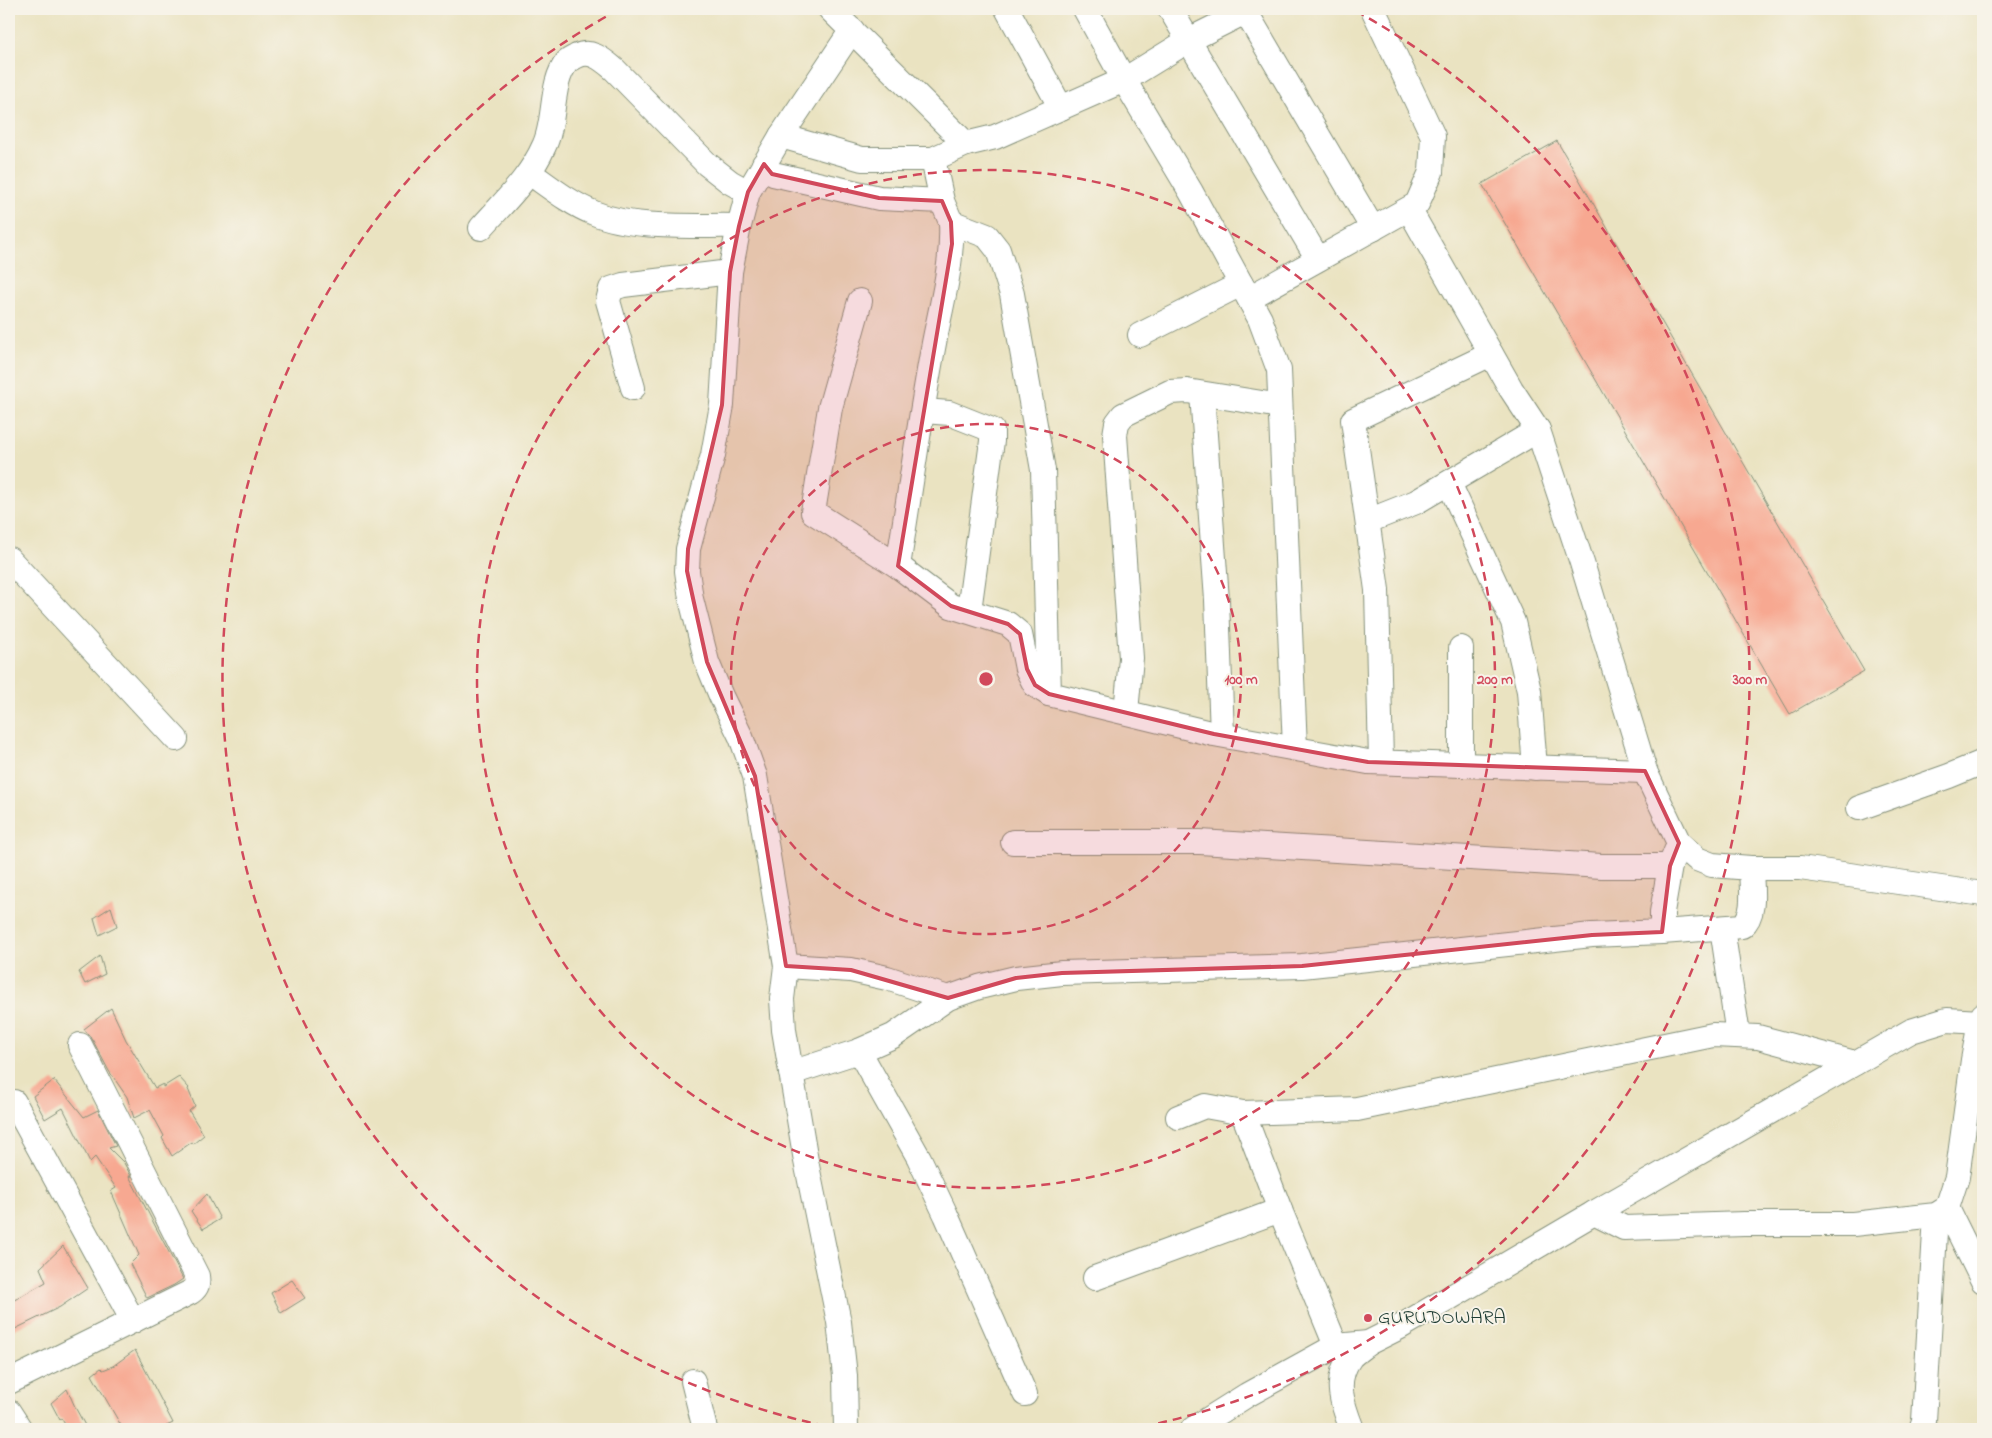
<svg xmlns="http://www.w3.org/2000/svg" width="1992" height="1438" font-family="'Indie Flower',sans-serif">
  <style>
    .building { fill: #f7a891 }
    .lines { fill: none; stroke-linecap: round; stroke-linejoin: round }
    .minor-casing { stroke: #84907a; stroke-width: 26 }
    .minor { stroke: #fff; stroke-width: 24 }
    .marked { fill: #d1495b; fill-opacity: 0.2; stroke: #d1495b; stroke-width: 4; stroke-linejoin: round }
    .ring { fill: none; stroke: #d1495b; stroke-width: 2.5; stroke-dasharray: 9 6 }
    .poi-dot { fill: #d1495b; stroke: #f7f3e8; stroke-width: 2 }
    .labels { text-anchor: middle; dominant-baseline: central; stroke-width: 4; stroke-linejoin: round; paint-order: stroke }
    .poi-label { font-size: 20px; fill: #1f3d34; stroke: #f7f3e8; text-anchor: start }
    .centre { fill: #d1495b; stroke: #f7f3e8; stroke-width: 2.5 }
    .ring-label { font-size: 15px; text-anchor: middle; font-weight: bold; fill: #d1495b; stroke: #f7f3e8; stroke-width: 4; stroke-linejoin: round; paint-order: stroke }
  </style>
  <rect width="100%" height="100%" fill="#f7f3e8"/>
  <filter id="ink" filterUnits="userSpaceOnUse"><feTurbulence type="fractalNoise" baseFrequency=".02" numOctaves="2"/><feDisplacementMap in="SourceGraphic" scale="10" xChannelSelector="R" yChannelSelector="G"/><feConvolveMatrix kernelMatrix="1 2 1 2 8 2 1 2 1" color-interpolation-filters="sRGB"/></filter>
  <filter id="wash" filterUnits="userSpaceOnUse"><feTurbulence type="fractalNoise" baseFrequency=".0096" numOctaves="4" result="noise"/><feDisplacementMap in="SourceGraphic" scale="20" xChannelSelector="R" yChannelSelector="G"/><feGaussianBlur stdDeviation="1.12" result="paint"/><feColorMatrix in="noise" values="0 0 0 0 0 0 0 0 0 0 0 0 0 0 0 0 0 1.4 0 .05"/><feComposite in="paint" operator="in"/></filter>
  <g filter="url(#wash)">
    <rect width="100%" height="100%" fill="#eae3c1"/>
    <g id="blocks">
      <g class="building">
        <polygon points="1557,141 1864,671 1790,714 1482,184"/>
        <polygon points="111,907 117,926 99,935 94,918"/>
        <polygon points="100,956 105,974 85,984 79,972"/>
        <polygon points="111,1008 126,1040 155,1088 163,1084 163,1087 179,1077 189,1088 188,1089 195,1106 189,1111 204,1135 193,1144 192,1142 172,1156 162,1138 164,1136 150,1110 134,1118 127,1097 109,1071 92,1039 84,1029"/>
        <polygon points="54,1080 84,1117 98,1110 116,1146 109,1148 124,1163 131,1176 129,1176 183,1279 174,1285 147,1298 130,1264 139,1255 111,1191 116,1188 95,1157 90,1162 63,1108 45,1119 33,1096"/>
        <polygon points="207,1194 220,1219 203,1229 191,1211"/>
        <polygon points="63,1246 88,1288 60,1307 9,1332 9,1303 46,1282 40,1268"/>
        <polygon points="292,1280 305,1298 281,1313 271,1293"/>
        <polygon points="135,1350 173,1423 160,1429 123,1429 92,1375 101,1368 103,1370 113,1366"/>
        <polygon points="67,1389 76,1409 87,1429 68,1429 61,1418 60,1420 51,1403"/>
      </g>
    </g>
  </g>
  <g filter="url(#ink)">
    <use href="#blocks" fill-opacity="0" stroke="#84907a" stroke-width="1"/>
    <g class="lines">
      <defs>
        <g id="minor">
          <polyline points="830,9 966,144"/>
          <polyline points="1007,9 1061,108"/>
          <polyline points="1085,9 1124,80 1191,192 1260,319 1279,370 1295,748"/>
          <polyline points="1170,9 1318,259"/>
          <polyline points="1244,9 1373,229"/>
          <polyline points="781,136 862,159 933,159 966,144 995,137 1124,80 1189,40 1251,9"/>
          <polyline points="933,159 942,201 951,222 987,236 998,250 1012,294 1043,470 1049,694"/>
          <polyline points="764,164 773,174 879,198 942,201"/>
          <path d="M530,173C550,187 571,204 594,213C635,230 695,225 739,226"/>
          <polyline points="1409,209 1511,389 1538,430 1582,563 1645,771 1679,843 1697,859 1712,865 1751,868 1800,868 1983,894"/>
          <path d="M481,228C504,202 530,178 544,146C556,122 550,82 567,62C570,59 574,58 577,56C591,49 603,60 614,69L707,164L730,182L748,192"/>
          <polyline points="1249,298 1417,204 1431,172 1433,136 1373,9"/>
          <polyline points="860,301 830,408 813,512 898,566 951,606 1008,624 1020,634 1027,669 1035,685 1049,694 1214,734 1368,762 1645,771"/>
          <polyline points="1140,335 1241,284"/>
          <polyline points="633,388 608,301 611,289 623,285 730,272"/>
          <polyline points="1202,394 1217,600 1222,735"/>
          <polyline points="924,411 949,413 992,430 992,441 969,611"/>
          <polyline points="1449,483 1513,622 1529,691 1535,768"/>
          <polyline points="1368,521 1416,502 1538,430"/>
          <polyline points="9,559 176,739"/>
          <path d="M898,566C910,492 920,417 934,343C942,302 953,264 951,222"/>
          <polyline points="1126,712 1131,658 1115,435 1117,423 1123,415 1170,392 1187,391 1280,406"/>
          <polyline points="1381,762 1377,590 1353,420 1491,354"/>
          <polyline points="1461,765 1461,648"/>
          <polyline points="1859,808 1949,776 1983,762"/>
          <polyline points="1013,842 1200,842 1602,866 1670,866 1676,851"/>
          <polyline points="1722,928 1738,1035"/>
          <path d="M1662,932L1742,926C1757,914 1751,886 1751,868"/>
          <polyline points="786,966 851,970 887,978 948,998"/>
          <polyline points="859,1051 919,1158 946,1215 1025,1394"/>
          <polyline points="791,1073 859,1051 893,1036 948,998 979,987 1016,978 1062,973 1302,966 1592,935 1662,932 1662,912 1670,866"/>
          <polyline points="14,1102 133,1321"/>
          <polyline points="1243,1113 1280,1210 1336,1346"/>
          <polyline points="1178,1117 1205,1106 1243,1113 1357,1109 1713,1035 1758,1037 1855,1063"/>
          <polyline points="1947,1208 1983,1281"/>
          <polyline points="1594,1213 1911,1031 1947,1020 1980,1022"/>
          <polyline points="1095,1278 1280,1210"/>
          <polyline points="693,1381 705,1429"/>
          <path d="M9,1382L191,1292C198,1287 198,1283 197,1276L80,1045"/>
          <polyline points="9,1412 20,1429"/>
          <polyline points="846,1429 845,1376 839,1322 806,1161 784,1030 782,999 786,966 755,776 741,737 721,696 707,662 691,599 687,571 688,549 713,455 722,405 730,272 739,226 748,192 781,136 852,30"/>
          <polyline points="1193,1429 1247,1395 1336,1346 1368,1343 1400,1327 1594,1213 1624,1228 1744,1224 1853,1224 1936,1215 1947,1208 1957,1177 1973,1060 1980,1022 1983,1015"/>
          <path d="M1352,1429C1343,1406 1333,1381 1350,1358C1354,1353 1362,1348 1368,1343"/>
          <polyline points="1921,1429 1924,1421 1936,1215"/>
        </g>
      </defs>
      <use href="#minor" class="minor-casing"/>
      <use href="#minor" class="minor"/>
    </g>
  </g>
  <path class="marked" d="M764,164L772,174L879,198L942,201L951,222L952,244L898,566L951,606L1008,624L1020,634L1027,669L1035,685L1049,694L1214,734L1368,762L1645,771L1679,843L1670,866L1662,932L1592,935L1302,966L1062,973L1016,978L948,998L851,970L786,966L755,776L707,662L687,571L688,549L722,405L730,272L739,226L748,192Z"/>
  <g class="ring">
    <circle cx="986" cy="679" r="255"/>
    <circle cx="986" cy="679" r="509"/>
    <path d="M840 1429A764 764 0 0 1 616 11M1356 11A764 764 0 0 1 1132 1429"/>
  </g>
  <circle class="poi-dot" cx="1368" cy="1318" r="5"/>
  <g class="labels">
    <g class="poi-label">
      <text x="1378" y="1318">GURUDOWARA</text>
    </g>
  </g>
  <circle cx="986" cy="679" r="8" class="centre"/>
  <g class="ring-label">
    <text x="1241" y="684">100 m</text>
    <text x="1495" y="684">200 m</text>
    <text x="1750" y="684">300 m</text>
  </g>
  <rect width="1992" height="1438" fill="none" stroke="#f7f3e8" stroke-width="30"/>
</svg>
